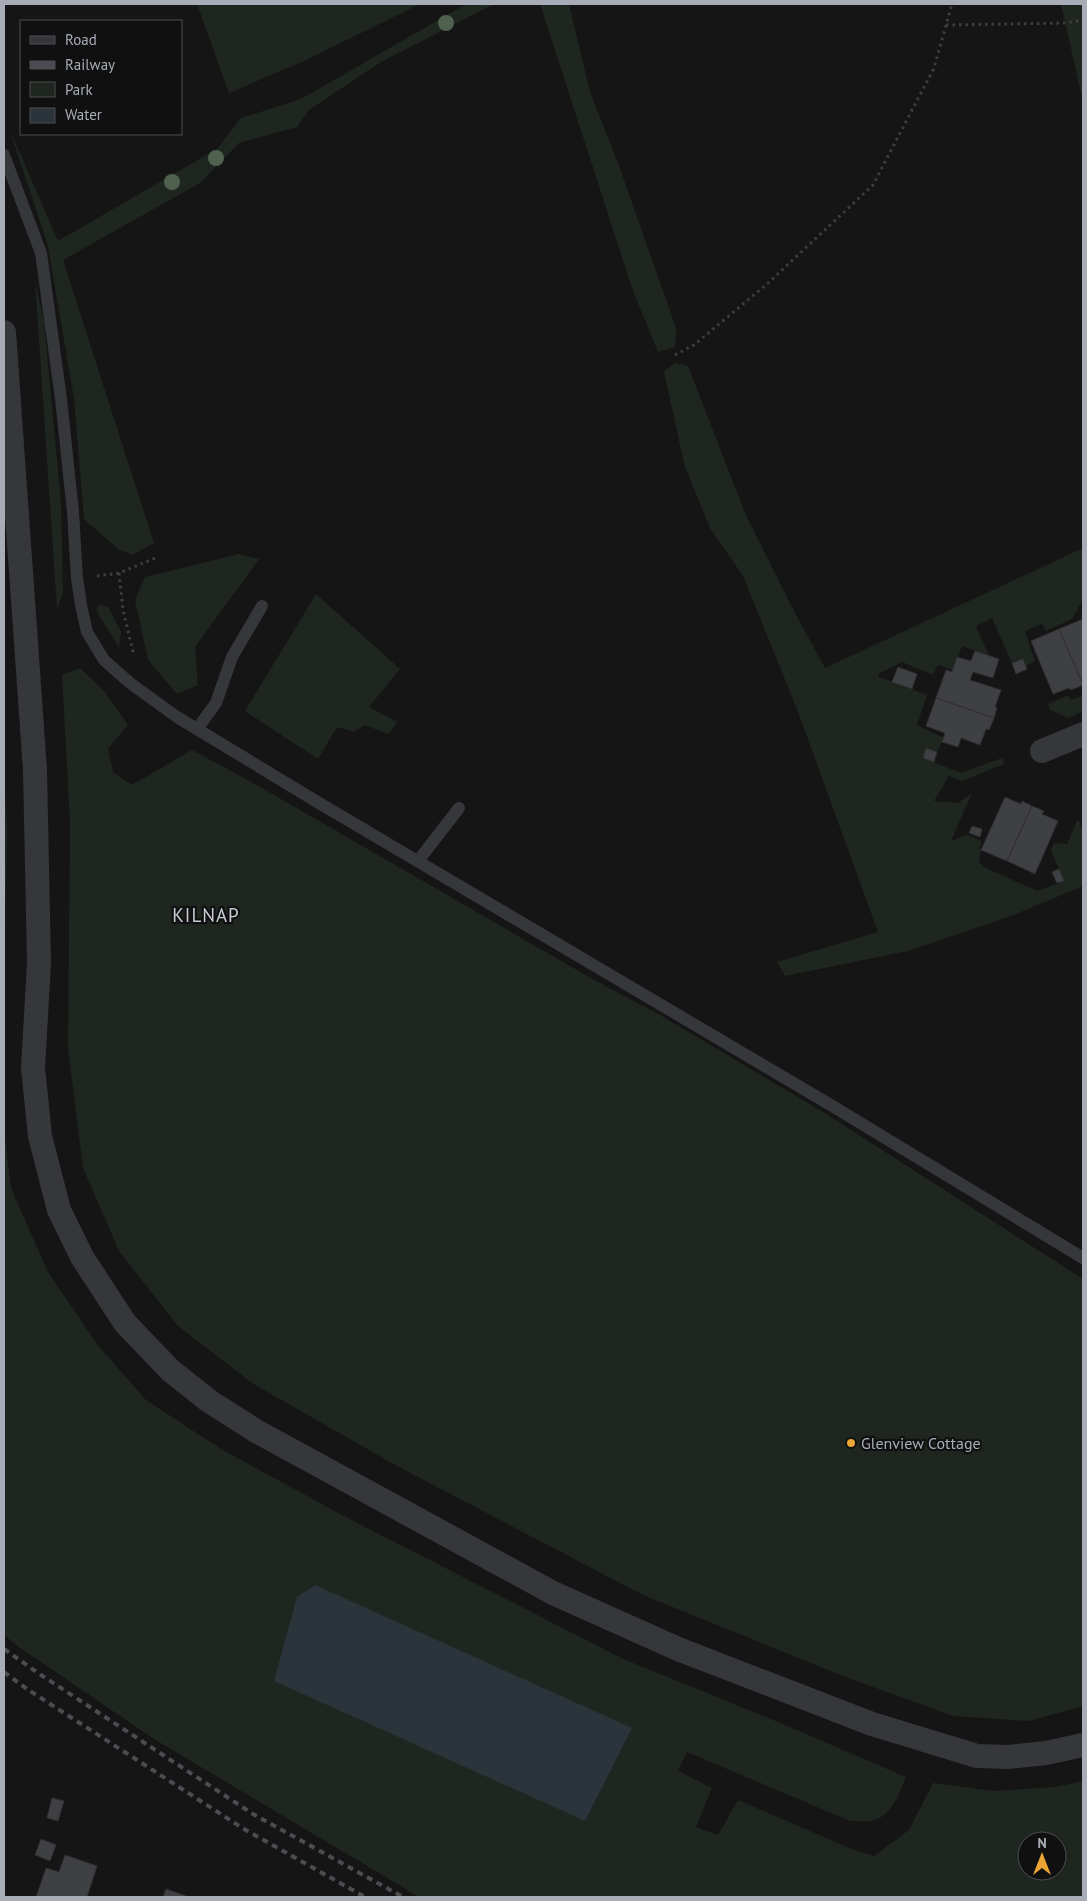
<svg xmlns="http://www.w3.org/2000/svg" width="1087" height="1901" font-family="'PT Sans',sans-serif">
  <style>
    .green { fill: #1f261f; fill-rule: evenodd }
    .water { fill: #2b343a }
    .building { fill: #3f4043; stroke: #2f2f32 }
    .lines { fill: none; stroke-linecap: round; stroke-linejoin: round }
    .path { stroke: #3c3e42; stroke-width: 3; stroke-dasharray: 2.5 4; stroke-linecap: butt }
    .service { stroke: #36373b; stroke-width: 12 }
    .minor { stroke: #36373b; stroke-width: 24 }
    .rail { stroke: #4b4d52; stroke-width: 4; stroke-dasharray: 6 5; stroke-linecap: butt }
    .tree { fill: #4f624f }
    .poi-dot { fill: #eda536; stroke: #101011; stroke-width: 2 }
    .labels { text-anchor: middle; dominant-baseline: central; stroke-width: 4.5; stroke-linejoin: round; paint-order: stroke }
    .poi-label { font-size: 16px; fill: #a7acb6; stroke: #101011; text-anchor: start }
    .quarter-label { font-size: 19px; letter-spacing: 1px; fill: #c8cbd2; stroke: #101011 }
  </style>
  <rect width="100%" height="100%" fill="#151516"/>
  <g class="green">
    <polygon points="197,4 420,4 306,60 229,93"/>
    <polygon points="466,4 494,4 381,62 309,110 297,127 239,143 200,183 63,260 154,543 132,555 118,549 84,519 74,399 48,246 9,128 58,241 217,149 241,118 301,99"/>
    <polygon points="540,4 569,4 590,92 619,166 676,328 675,347 658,352 633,291"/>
    <polygon points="1061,4 1083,4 1083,102"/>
    <polygon points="35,280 44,322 61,503 63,593 57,609"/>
    <polygon points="675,363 688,366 745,513 796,615 825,668 1083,548 1083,599 1072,619 1046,631 1042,624 1025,631 1035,661 1026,666 1012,663 992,618 976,626 989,656 962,646 953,670 938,665 933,675 902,662 878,674 879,677 927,695 917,725 944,738 937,752 926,749 923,758 961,773 1002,758 1004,764 962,781 949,776 934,801 958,803 972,793 951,841 967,835 982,841 979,849 981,850 979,862 986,868 1037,891 1064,881 1051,850 1054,843 1067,844 1078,819 1083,831 1083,886 1011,916 908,951 785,976 777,962 878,932 797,709 743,576 710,528 684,464 664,371"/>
    <polygon points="239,554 259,559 195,647 198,685 177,694 148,660 135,600 145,577"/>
    <polygon points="316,594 400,669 369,707 397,722 389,734 364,725 354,732 337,727 318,759 245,711"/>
    <polygon points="100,604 108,607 121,632 119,647 96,610"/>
    <polygon points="80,668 104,691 128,725 108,748 113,772 132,785 192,750 255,784 596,981 660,1015 823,1112 1083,1279 1083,1706 1029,1721 953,1716 843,1676 643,1595 397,1466 252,1383 178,1326 119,1251 83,1168 68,1048 70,822 62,675"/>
    <polygon points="1068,695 1071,700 1083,695 1083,711 1069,718 1050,710 1048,704"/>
    <polygon points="4,773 7,830 4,985"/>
    <path d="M4,1130L11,1188L48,1272L97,1344L146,1400L221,1449L340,1514L621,1658L778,1722L906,1777C899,1794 891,1818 870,1821C864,1822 856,1821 850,1821L687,1752L678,1771L712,1788L696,1827L718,1835L738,1800L854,1850L874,1856L909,1830L933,1783L993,1791L1055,1787L1083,1781V1897H419L154,1739L19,1647L4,1635ZM1027,1841H1057V1871H1027Z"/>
  </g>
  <polygon class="water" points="315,1585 632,1728 585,1821 274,1681 297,1597"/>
  <g class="building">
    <polygon points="1083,619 1083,685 1059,629"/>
    <polygon points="1059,629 1083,685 1071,690 1069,688 1053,694 1031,641"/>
    <polygon points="975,651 999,659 993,678 973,672 970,680 1001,690 995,707 997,708 994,718 936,698 946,670 952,672 957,657 971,661"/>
    <polygon points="1023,659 1027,669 1016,674 1012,663"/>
    <polygon points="898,667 917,674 912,689 892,682"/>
    <polygon points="936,698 994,718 989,730 986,729 980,745 961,738 958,747 942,742 945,733 926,726"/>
    <polygon points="926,748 937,752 934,762 923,758"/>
    <polygon points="1005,797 1021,804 1022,801 1032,806 1007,861 981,850"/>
    <polygon points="1032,806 1044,811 1042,814 1058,821 1035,874 1007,861"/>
    <polygon points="972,826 982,829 980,837 969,833"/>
    <polygon points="1059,869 1064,881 1057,883 1052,872"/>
    <polygon points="52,1798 64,1801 58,1821 47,1818"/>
    <polygon points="41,1839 56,1845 50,1861 35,1855"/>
    <polygon points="65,1855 97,1866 87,1897 36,1897 46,1868 59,1872"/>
    <polygon points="166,1889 189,1897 163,1897"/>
  </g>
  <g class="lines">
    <g class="path">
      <polyline points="946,25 1066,23 1083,20"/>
      <polyline points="675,355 694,345 767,284 873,185 934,68 952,4"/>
      <polyline points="119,573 123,610 134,656"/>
      <polyline points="97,576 119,573 158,557"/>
    </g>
    <g class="service">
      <polyline points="4,155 41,253 61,399 73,512 77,578 81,605 87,632 104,660 130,683 177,717 319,803 834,1107 1083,1258"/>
      <polyline points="197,729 216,703 232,657 262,606"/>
      <polyline points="418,861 459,808"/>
    </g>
    <g class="minor">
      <polyline points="4,332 35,770 39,963 33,1068 40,1136 59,1210 82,1257 125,1323 170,1370 209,1401 256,1431 553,1593 678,1649 872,1724 977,1756 1008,1757 1046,1753 1083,1745"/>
      <polyline points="1042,751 1083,734"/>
    </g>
    <g class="rail">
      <polyline points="4,1649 38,1673 253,1814 403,1897"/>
      <polyline points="4,1672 27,1689 244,1829 365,1897"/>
    </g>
  </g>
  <g class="tree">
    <circle cx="446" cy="23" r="8"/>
    <circle cx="216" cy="158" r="8"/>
    <circle cx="172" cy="182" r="8"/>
  </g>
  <circle class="poi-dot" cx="851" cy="1443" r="5"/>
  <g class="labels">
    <g class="poi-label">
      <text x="861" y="1443">Glenview Cottage</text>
    </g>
    <g class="quarter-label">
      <text x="206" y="915">KILNAP</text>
    </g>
  </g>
  <rect width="1087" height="1901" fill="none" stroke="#a7acb6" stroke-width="10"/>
  <rect x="20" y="20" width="162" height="115" fill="#101011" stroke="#4c4e53"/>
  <rect x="30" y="36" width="25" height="8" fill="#36373b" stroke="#4c4e53"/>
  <text x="65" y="45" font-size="15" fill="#a7acb6">Road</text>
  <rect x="30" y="61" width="25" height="8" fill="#4b4d52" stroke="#4c4e53"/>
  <text x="65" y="70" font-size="15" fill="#a7acb6">Railway</text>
  <rect x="30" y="82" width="25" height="15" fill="#1f261f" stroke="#4c4e53"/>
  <text x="65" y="95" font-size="15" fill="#a7acb6">Park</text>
  <rect x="30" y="108" width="25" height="15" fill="#2b343a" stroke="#4c4e53"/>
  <text x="65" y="120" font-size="15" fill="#a7acb6">Water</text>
  <g transform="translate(1042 1856)"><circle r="24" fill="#101011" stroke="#4c4e53"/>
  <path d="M0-4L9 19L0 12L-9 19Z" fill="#eda536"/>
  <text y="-8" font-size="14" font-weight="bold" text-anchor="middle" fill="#a7acb6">N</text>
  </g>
</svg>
